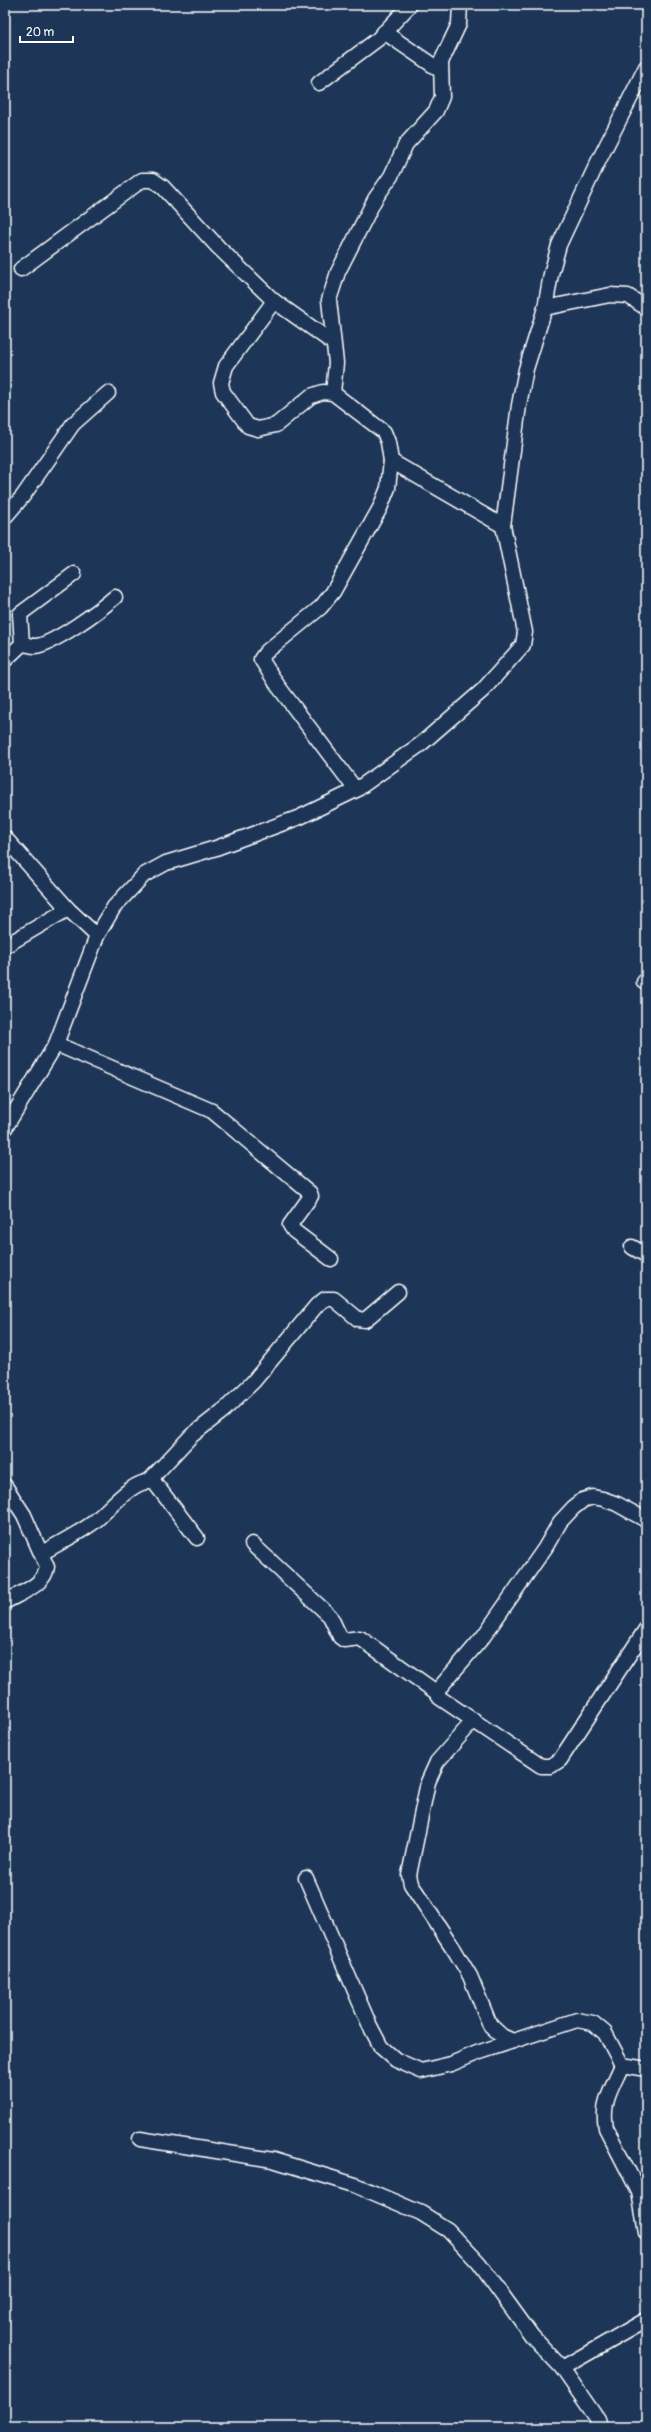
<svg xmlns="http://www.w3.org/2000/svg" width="651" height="2432" font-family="Pangolin,sans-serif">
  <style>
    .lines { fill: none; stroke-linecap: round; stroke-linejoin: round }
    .minor-casing { stroke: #fff; stroke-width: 17 }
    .minor { stroke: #1d3557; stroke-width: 14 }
  </style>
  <rect width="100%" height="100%" fill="#1d3557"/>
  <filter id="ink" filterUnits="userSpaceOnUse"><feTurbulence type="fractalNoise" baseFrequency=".025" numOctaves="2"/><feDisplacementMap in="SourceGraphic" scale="8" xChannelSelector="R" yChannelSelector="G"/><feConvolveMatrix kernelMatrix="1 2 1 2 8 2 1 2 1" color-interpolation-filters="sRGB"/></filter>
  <g filter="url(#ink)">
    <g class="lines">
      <defs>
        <g id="minor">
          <polyline points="384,32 441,71"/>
          <polyline points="319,83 378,39 410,5"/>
          <polyline points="21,269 142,180 153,180 163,187 218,247 274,301 332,342"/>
          <polyline points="274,301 226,366 221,383 223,392 248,426 258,429 276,425 311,396 323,392 333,393 384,432 388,442 391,461 388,488 380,508 333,592 321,607 266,652 261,659 278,686 356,790"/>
          <polyline points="545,308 610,295 628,296 646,308"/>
          <polyline points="333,393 336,363 329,300 338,272 375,199 391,176 406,144 436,111 442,97 441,62 459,24 460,5"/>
          <polyline points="391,461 503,526"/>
          <polyline points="5,517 23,496 73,424 108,393"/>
          <path d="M22,644C26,644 31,646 35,646C53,645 100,610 115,597"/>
          <polyline points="5,660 22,644 20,614 74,574"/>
          <polyline points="5,838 68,909 97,936"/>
          <polyline points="5,946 68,909"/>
          <polyline points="644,982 646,983"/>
          <polyline points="56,1044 212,1111 310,1193 311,1196 290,1225 294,1231 331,1259"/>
          <polyline points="5,1128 56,1044 97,936 114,907 144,875 166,863 216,848 300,817 356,790 421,744 483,690 523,645 525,632 503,526 519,405 526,369 545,308 551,274 559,245 596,166 646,67"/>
          <polyline points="632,1247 646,1255"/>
          <polyline points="149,1481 191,1436 224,1410 253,1382 317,1305 325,1299 334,1299 358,1319 365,1320 398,1292"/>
          <path d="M5,1486L24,1515L47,1567C45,1585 20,1593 5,1602"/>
          <polyline points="646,1520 617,1504 603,1499 593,1497 583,1500 573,1508 560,1522 545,1548 483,1637 436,1692 440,1698 541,1766 551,1766 560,1760 646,1629"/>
          <polyline points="252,1544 330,1616 340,1637 344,1640 360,1638 436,1692"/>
          <path d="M42,1553C59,1543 78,1534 94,1522C108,1511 134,1477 154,1482L197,1538"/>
          <polyline points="474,1720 437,1762 428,1782 409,1875 411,1884 455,1951 470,1976 490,2025 502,2036 513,2041"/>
          <polyline points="306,1878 370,2026 381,2047 396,2060 421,2071 451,2064 477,2053 577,2020 593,2023 605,2033 622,2065 646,2069"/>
          <path d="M622,2065C612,2088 601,2102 606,2128L639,2192L646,2232"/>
          <polyline points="140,2139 273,2160 355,2185 421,2213 448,2230 479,2263 532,2336 562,2368 598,2420 600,2427"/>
          <polyline points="562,2368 646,2320"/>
        </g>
      </defs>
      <use href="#minor" class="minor-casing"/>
      <use href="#minor" class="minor"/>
    </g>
  </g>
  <rect width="651" height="2432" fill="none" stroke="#1d3557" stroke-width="20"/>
  <rect x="10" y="10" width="631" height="2412" fill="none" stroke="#fff" stroke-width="1.5" filter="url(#ink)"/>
  <path d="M20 36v6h53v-6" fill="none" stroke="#ffffff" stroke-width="2"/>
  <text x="26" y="36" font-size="12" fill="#ffffff" stroke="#1d3557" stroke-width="3" paint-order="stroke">20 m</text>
</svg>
